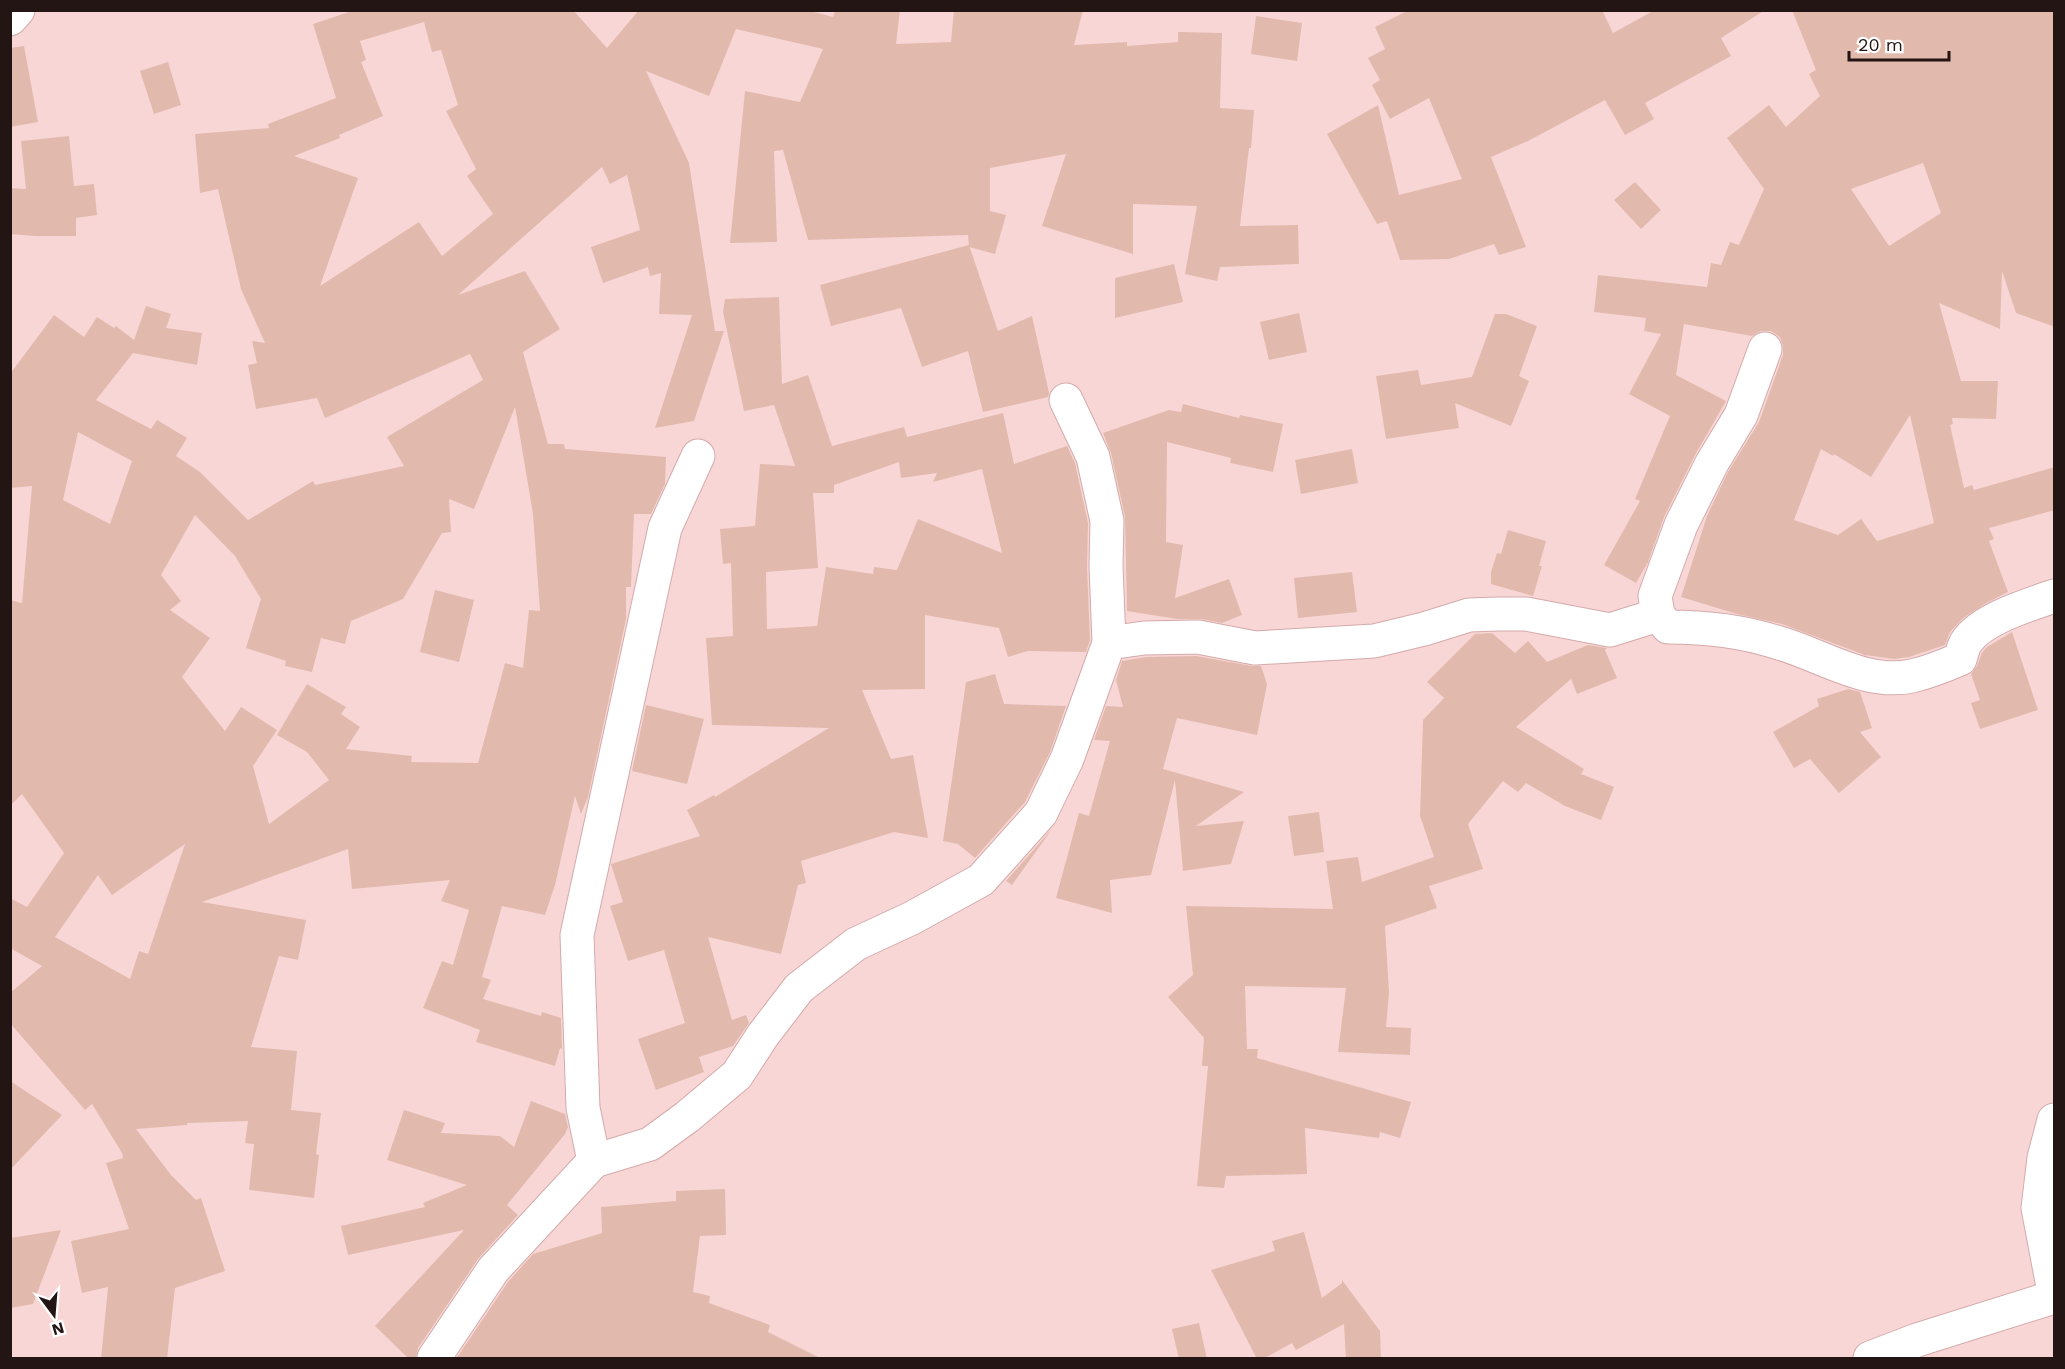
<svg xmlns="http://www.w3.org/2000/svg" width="2065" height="1369" font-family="'Work Sans',sans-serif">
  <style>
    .building { fill: #e1baad; fill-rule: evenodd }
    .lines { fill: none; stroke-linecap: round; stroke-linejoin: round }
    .minor-casing { stroke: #d4aaaa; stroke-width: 35 }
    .minor { stroke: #fff; stroke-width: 33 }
  </style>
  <rect width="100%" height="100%" fill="#f9d6d6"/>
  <g class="building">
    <path d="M355,10H573L607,48L639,10H806L833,17L835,10H900L896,44L951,42L954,10H1083L1074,45L1127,42V46L1178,42V32L1222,33L1220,108L1254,110L1251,148H1249L1240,226L1298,225L1299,264L1220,267L1217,281L1185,274L1197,206L1133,204V254L1042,226L1066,154L990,168V211L1006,215L995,254L969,247L968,235L808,240L783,150L774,151L777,242L730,243L745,91L800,102L823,49L736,29L709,96L646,71L689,163L715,331H724L694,421L655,428L692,315L659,314L661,273L650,276L648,267L603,283L591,247L640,230L627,175L610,184L602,167L458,295L525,271L560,329L523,352L548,444H564L565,449L666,457L665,484L651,514H634L631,587H626V619L588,797L581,814L575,796L555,885L545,915L502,906L482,977L491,980L483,999L541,1016L542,1012L561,1018L562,1049L560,1048L555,1066L476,1042L480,1030L423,1008L442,961L453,965L469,910L441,901L450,880L352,889L348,849L202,902L306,920L298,960L279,956L251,1047L297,1051L291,1110L321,1113L316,1154L319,1155L314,1198L249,1190L254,1144L245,1143L248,1121L187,1123V1125L136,1129L171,1175L196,1200L201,1198L225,1271L175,1288L167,1359H101L108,1287L82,1293L71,1241L129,1229L106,1163L123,1158L122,1153L92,1104L85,1110L10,1023V993L42,966L10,948V898L27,907L64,853L22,794L10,806V600L22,603L32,486L10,488V374L54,315L84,337L97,317L114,328L116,326L134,340L146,306L171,314L166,328L202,333L197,365L133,353L96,400L151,429L157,420L187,438L176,456L200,472L248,520L313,481L315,485L404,466L387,437L483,380L470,354L325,418L317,398L256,409L248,365L257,363L252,341L265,343L241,289L218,189L200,193L195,134L269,128L268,124L336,98L313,24ZM424,22L432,52L441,50L458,105L446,111L476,169L467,176L493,214L442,256L419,222L320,286L358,178L294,156L340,138L339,135L383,116L361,62L366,60L360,41ZM515,407L533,514L540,611L529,610L523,668L505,663L478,763L411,762L412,756L346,749L360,727L341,714L346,707L307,684L277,735L307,752L329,780L269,824L253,766L277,730L241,707L225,731L182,677L210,638L170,610L181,601L161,575L195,515L235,556L261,599L246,648L286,661L285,666L312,672L321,638L345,644L351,621L403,599L442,533L451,532L449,499L474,509ZM78,432L132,461L110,524L63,500ZM185,844L148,954L139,951L130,979L55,937L98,875L112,895Z"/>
    <polygon points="1409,10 1602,10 1613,33 1655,10 1765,10 1721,38 1731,56 1645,103 1654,119 1625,135 1605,100 1528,141 1491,157 1526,247 1499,255 1494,244 1449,259 1400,260 1387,221 1377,224 1327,134 1378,105 1399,195 1462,179 1429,98 1390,119 1372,85 1380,80 1368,58 1385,49 1375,27"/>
    <path d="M1792,10H2055V327L2016,313L2002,271L2000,329L1939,303L1961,381H1998L1996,419L1952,418L1953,424L1950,425L1964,488L1972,485L1974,490L2055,467V510L1989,528L1994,539L1989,541L2008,592L1986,603L1963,618L1950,632L1945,645L1909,657L1894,659L1865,655L1782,624L1737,614L1681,597L1707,516L1728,472L1759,422L1783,355V346L1780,337L1771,331H1761L1752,336L1684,324L1676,375L1726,401L1695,455L1664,517L1648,562L1636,583L1604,565L1640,501L1635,499L1670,416L1629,394L1661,334L1644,331L1646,318L1594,312L1598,275L1707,287L1711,263L1721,265L1730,242L1739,245L1764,189L1727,138L1769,105L1786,127L1820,96L1809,74L1816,70ZM1923,163L1941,213L1889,246L1851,189ZM1910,415L1934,523L1877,541L1861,519L1838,535L1794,520L1821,449L1833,456L1834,454L1871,477Z"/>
    <polygon points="1256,16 1302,23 1297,61 1251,54"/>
    <polygon points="24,46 38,122 10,127 10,48"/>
    <polygon points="168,62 181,105 154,114 140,71"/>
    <polygon points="69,136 74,186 94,184 97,215 76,218 76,236 35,236 10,234 10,188 26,189 21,141"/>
    <polygon points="1635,182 1661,210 1641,229 1614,200"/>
    <polygon points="969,245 998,331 1032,316 1049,393 1048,397 983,412 968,351 922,367 901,308 831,326 820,285"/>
    <polygon points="1174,264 1183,302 1115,318 1115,278"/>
    <path d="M779,297L782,384L808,375L832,446L904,427L907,437L1003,413L1014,464L1067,446L1075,463L1088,523L1087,567L1090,640L1086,652L1028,651L1008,657L999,628L925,615V689L862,690L891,759L913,755L928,838L894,832L801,861L806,883L798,885L781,954L708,937L732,1020L746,1015L749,1023L733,1046L699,1057L704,1072L656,1090L638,1039L685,1023L664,950L628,961L610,906L623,902L611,864L700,836L687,810L714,795L715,797L829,728L712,725L706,638L733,636L731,563L723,564L720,529L755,526L760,464L795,466L774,405L744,411L723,312L725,299ZM899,462L901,478L937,473L933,482L982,469L1002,553L918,519L897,570L874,567L873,574L826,567L817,626L767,629L766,572L818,568L813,493H834V485Z"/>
    <polygon points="1299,313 1307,352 1269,360 1260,322"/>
    <polygon points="1495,314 1506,314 1537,326 1519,376 1529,381 1511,426 1455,403 1459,428 1386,439 1376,376 1418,370 1421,385 1472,377"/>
    <polygon points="1183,404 1239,418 1240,415 1283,424 1273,472 1230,463 1231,458 1167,442 1166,542 1183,545 1175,598 1229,579 1242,615 1222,623 1201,619 1177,619 1127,611 1125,517 1111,453 1103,433 1169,410 1181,412"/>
    <polygon points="1352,449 1358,483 1301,494 1295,460"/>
    <polygon points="1508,530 1546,541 1539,566 1542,566 1533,596 1491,584 1491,572 1497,553 1501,554"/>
    <polygon points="1352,572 1357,612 1298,618 1294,578"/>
    <polygon points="435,590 474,600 459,662 420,652"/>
    <polygon points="2012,632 2038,710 1980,729 1971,703 1980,700 1971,674 1977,666 1982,653 1987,647"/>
    <polygon points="1492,633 1515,653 1528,641 1547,662 1588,645 1607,648 1605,650 1617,678 1577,694 1571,679 1516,727 1584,769 1581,774 1614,787 1601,820 1565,806 1526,783 1518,792 1503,781 1468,824 1483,869 1429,886 1437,908 1385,926 1389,992 1386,1027 1411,1028 1410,1055 1338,1052 1346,988 1245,986 1247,1049 1258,1049 1257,1058 1411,1102 1400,1138 1380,1132 1379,1138 1305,1128 1307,1174 1226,1176 1224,1188 1197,1186 1208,1066 1202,1066 1204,1038 1168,997 1193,975 1186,906 1333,909 1326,861 1358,857 1362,882 1434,857 1420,816 1423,720 1444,698 1427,682 1475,634"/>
    <polygon points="1196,656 1252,666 1261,666 1267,684 1257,735 1177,718 1163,769 1244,792 1196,826 1244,821 1231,864 1183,871 1175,780 1151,875 1110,880 1112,913 1056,898 1079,813 1089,816 1110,741 1094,740 1106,706 1123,707 1116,680 1122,661 1146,657"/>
    <polygon points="995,674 1004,704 1066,706 1050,752 1025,802 975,858 958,844 943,841 966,682"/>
    <polygon points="1848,689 1860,692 1872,728 1860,732 1881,757 1839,793 1810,759 1794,768 1773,732 1819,706 1817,699"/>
    <polygon points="646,705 704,719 687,784 632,771"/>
    <polygon points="1319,812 1324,852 1294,856 1288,816"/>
    <polygon points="1052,829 1012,885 1006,881"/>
    <polygon points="10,1081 62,1115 10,1170"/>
    <polygon points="531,1101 565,1114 568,1127 565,1134 507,1205 518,1215 478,1259 418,1348 416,1359 409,1359 375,1326 464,1230 348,1255 341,1226 425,1207 423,1203 467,1185 387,1160 404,1110 445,1123 441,1133 500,1136 514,1147"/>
    <polygon points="725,1189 726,1235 700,1236 693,1292 710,1296 709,1303 770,1325 768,1332 822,1359 456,1359 508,1282 533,1254 602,1233 601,1207 676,1201 676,1191"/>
    <polygon points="61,1230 33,1304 10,1308 10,1238"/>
    <polygon points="1304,1232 1322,1298 1342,1283 1342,1280 1380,1331 1381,1359 1346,1359 1344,1324 1296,1350 1292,1343 1263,1359 1257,1359 1211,1270 1275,1251 1272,1241"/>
    <polygon points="1199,1323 1207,1359 1179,1359 1172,1329"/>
  </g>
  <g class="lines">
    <defs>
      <g id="minor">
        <polyline points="10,19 18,10"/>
        <path d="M1765,349L1741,415L1712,463L1681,525L1655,596L1658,615L1668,627C1704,627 1741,631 1776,642C1820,654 1865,686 1912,676C1929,672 1944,666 1960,659C1962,654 1963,646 1967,641C1983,618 2029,605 2054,596"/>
        <polyline points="1109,643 1144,638 1198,637 1255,648 1374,641 1424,629 1469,615 1498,614 1526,614 1610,630 1658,615"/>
        <polyline points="2054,1120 2044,1158 2038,1208 2054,1292"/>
        <polyline points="594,1161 650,1144 687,1117 737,1075 763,1035 799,988 856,944 912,918 981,880 1041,813 1067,759 1109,643 1106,566 1107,521 1093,457 1066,400"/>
        <polyline points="434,1358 493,1270 594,1161 583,1108 577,935 665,528 698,456"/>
        <polyline points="1870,1358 1917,1340 2054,1297"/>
      </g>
    </defs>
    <use href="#minor" class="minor-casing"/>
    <use href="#minor" class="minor"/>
  </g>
  <rect width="2065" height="1369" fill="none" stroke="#241515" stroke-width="24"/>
  <g transform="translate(54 1315) rotate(164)" stroke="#ffffff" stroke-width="4.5" paint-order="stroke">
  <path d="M0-4.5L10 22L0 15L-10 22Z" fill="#241515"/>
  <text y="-9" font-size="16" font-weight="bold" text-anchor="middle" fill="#241515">N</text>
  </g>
  <path d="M1849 51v9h100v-9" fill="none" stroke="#241515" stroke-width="3"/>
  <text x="1858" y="51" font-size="18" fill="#241515" stroke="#ffffff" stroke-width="4.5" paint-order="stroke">20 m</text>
</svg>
